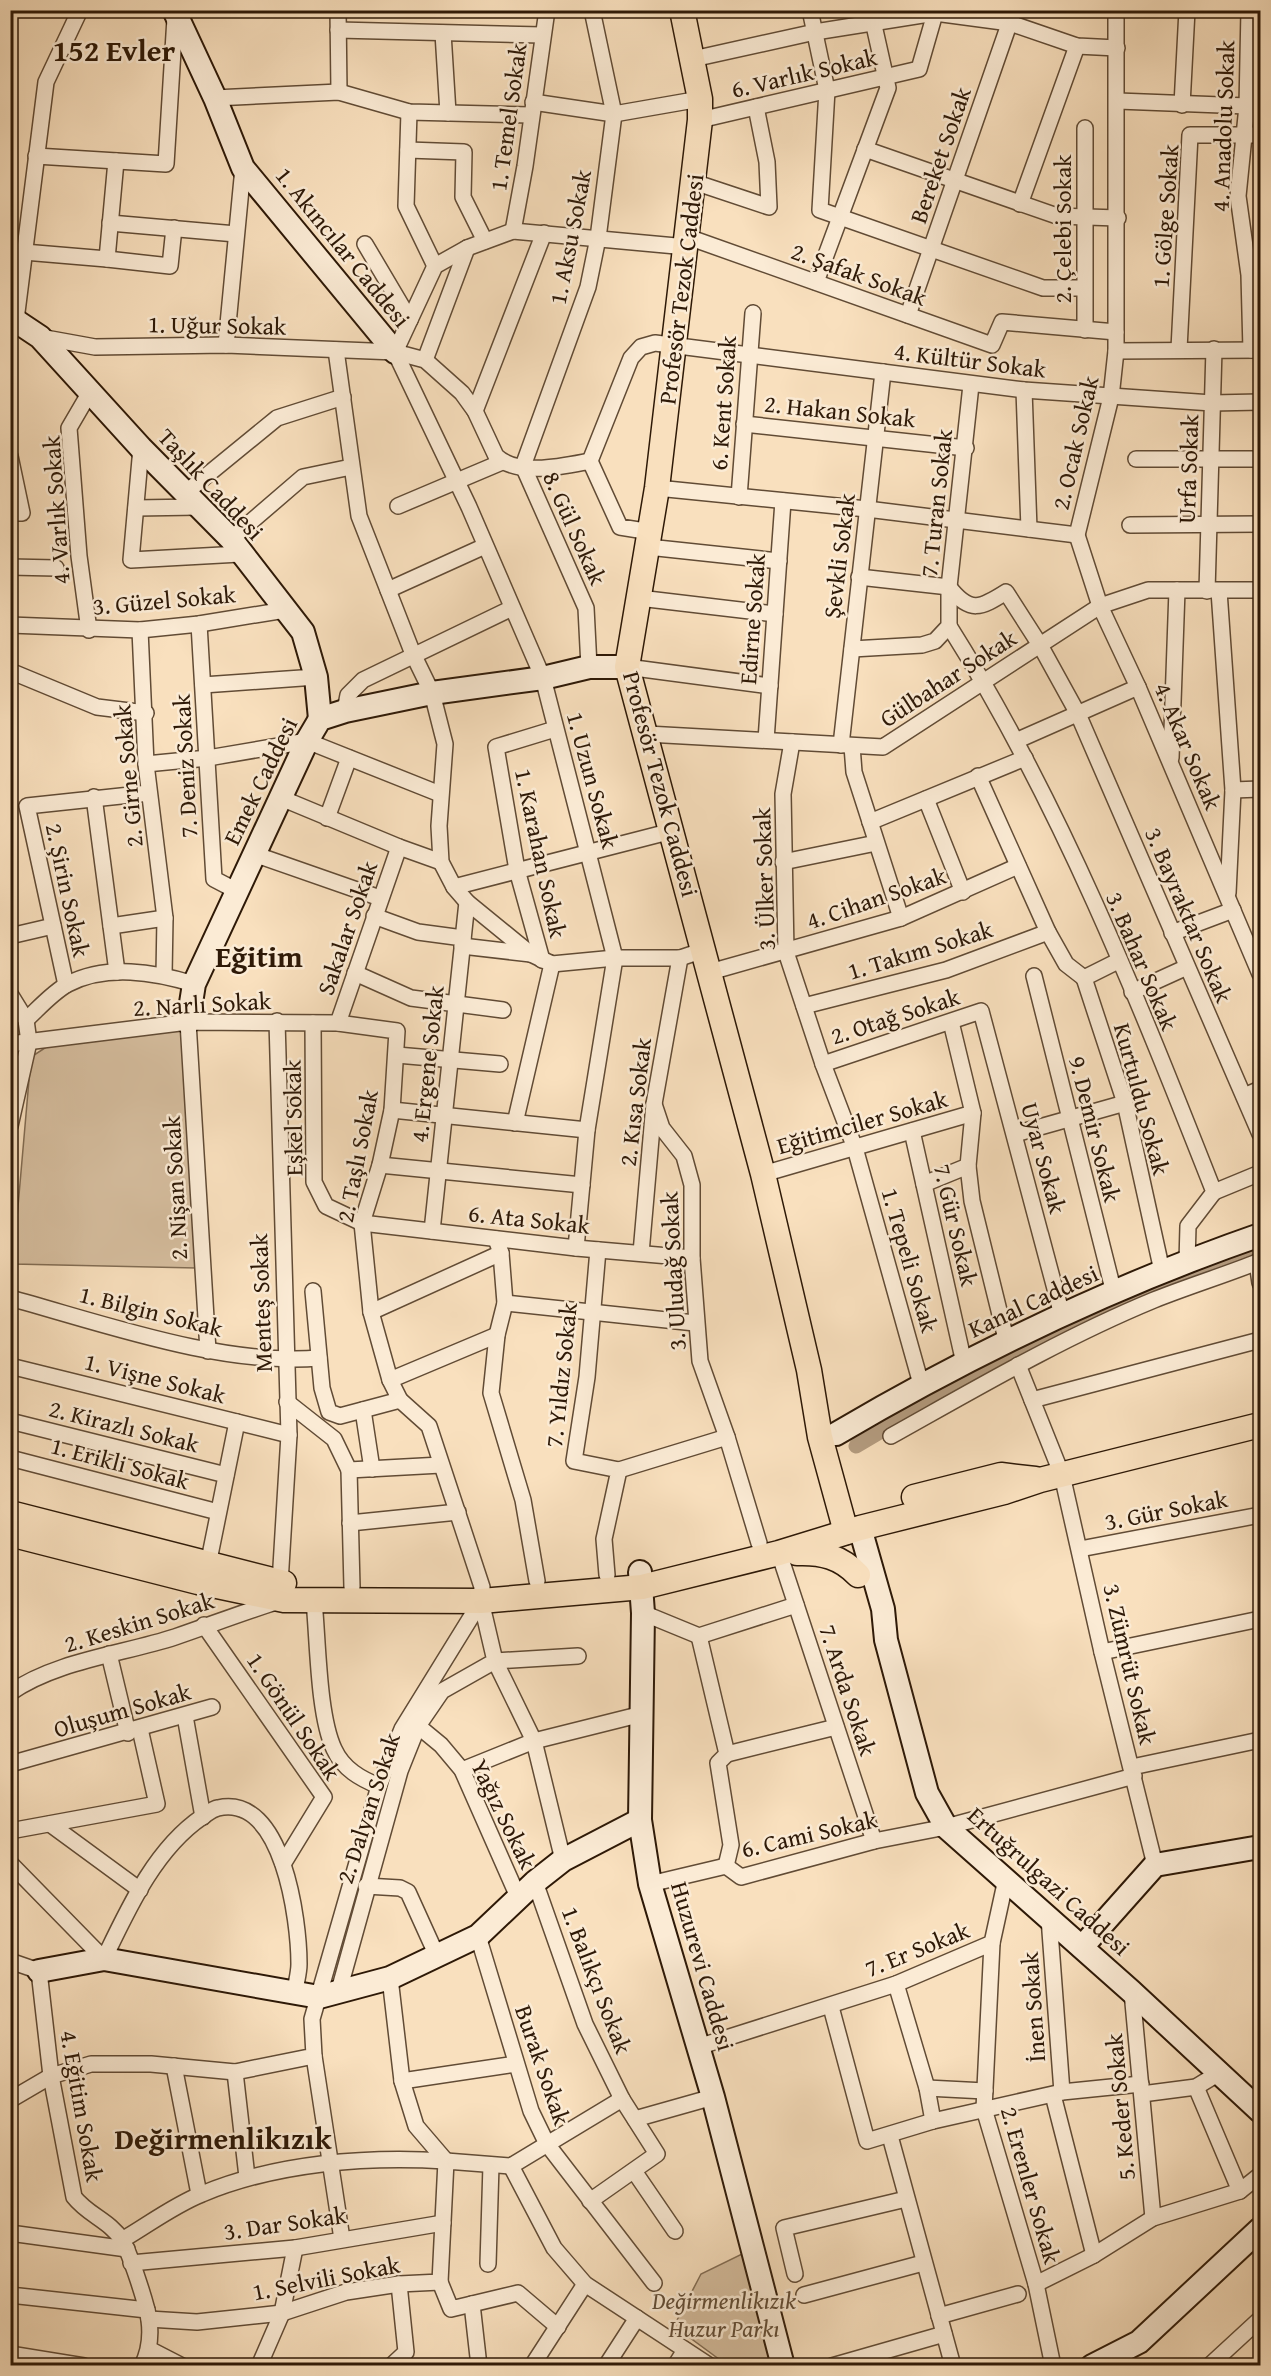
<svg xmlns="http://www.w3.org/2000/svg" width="1271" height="2376" font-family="'Gentium Book Plus',serif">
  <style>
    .green { fill: #d6be9f; stroke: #826c53; stroke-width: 1.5 }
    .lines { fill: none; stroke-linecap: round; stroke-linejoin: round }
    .canal { stroke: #b49c80; stroke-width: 15 }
    .street-casing { stroke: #614b35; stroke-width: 18 }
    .secondary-casing { stroke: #2e1907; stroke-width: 26 }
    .primary-casing { stroke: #2e1907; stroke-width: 27 }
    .street { stroke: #fbebd5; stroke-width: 15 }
    .secondary { stroke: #fbebd5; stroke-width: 22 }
    .primary { stroke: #f9e0be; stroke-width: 24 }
    .labels { text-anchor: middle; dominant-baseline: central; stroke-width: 5; stroke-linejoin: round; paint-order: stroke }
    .street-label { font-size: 24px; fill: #2e1907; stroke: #fbebd5 }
    .park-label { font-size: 24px; font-style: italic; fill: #604b35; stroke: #fbebd5 }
    .district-label { font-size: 30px; font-weight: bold; fill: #2e1907; stroke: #fbebd5 }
  </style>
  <rect width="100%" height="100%" fill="#f9e0be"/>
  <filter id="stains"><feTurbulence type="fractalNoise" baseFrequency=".00333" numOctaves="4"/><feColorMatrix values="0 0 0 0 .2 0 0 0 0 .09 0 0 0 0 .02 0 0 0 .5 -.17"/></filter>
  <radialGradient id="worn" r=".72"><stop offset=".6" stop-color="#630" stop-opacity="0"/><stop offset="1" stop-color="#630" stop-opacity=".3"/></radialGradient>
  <g class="green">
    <polygon points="183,1028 196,1268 13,1264 31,1057 51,1044"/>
    <polygon points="742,2254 783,2365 727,2365 674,2326 701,2274"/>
  </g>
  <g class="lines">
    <polyline class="canal" points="856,1446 1027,1345 1150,1290 1260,1248"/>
    <defs>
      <g id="street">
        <polyline points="338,10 339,92"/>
        <polyline points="810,10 827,90 820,210 1043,288 1083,288"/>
        <polyline points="1249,10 1247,106 1238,196 1249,275 1251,350"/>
        <polyline points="338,30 542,35"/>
        <polyline points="443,33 448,113"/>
        <polyline points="693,59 815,32 935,13 1010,23 1077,46 1117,48"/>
        <polyline points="215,98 339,92 409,112 531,115"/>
        <polyline points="1118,101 1247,106"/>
        <polyline points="533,102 614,114 700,99"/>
        <polyline points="1182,105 1187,10"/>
        <polyline points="409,112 406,206 435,266"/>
        <polyline points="700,120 919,69 936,10"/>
        <polyline points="865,149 1057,216 1118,218"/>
        <polyline points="408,150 464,152 463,197 485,241"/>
        <polyline points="36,156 166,164 175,18"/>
        <polyline points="694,182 769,207 767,162 756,107"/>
        <polyline points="1020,204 1077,46"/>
        <polyline points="110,223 236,234"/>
        <polyline points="513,231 525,166 547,10"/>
        <polyline points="688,237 992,345 1002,322 1116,332"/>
        <polyline points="365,244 410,320"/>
        <polyline points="24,252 107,259 116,161"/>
        <polyline points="107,259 170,266 174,228"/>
        <polyline points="816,282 888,88 873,21"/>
        <polyline points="908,315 1014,10"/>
        <polyline points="16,320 46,82 80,10"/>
        <polyline points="1085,330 1085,128"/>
        <path d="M40,337L95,347L226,345L395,352L425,360L462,393L475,411L496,456C518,477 564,466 590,461L620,527L651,532"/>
        <polyline points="226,345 243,168"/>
        <polyline points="1179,349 1190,135 1260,135"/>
        <polyline points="336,350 359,516 413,654 432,693 445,744 439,826 441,862 454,887 467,902 516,942 531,954 552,964 615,958 680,958 704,950"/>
        <polyline points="1116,351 1260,350"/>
        <polyline points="395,352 469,507 543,678 615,958 587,1130 576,1248"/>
        <polyline points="395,352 435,266 467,248 513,231 687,247"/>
        <polyline points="425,360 467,248"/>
        <polyline points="1024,390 1029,529"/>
        <polyline points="475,411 544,233"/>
        <polyline points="744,424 966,448"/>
        <polyline points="141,448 131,560 240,554"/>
        <polyline points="10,456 22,513 10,513"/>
        <polyline points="1136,459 1260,459"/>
        <polyline points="590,461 631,358 641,347 655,343 1024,390 1212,403 1260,402"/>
        <polyline points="523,466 588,287 598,238 614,114 592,10"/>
        <polyline points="523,466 586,608 589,667"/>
        <polyline points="657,488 867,509 1077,535 1111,397 1116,351 1116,10"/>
        <polyline points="184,494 277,418 343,397"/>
        <polyline points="739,497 753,313"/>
        <polyline points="398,506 502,462"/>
        <polyline points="136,508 198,507"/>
        <polyline points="1130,525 1260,524"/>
        <polyline points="1077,535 1100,606 1138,687 1260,974"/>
        <polyline points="231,539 303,477 351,467"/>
        <polyline points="648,547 779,561"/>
        <polyline points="10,567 56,568"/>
        <path d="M859,577L949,587C970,614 981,608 1006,592L1040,645L1078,714L1260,1134"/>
        <polyline points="388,590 485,546"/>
        <polyline points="1207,591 1214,349"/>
        <polyline points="1219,591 1233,790 1228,893"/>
        <polyline points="639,598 775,614"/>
        <polyline points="199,624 214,879 237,891"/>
        <polyline points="10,625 140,630 199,624 285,610"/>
        <path d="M949,626C1060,802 1138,999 1214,1192L1188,1226L1187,1262"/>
        <polyline points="89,630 79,556 69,428 90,392"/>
        <polyline points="140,630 146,764 165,918 164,975"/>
        <polyline points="852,649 922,645 935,641 949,626 949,587 971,385"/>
        <polyline points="627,667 770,686"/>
        <polyline points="10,671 97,707 146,713"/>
        <polyline points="203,685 316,677"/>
        <polyline points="345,711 348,695 363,680 512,608"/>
        <polyline points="647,734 883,747 1100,606 1148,590 1260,590"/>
        <polyline points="766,740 783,501"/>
        <polyline points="1018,740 1138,687"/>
        <polyline points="792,742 783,794 786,952 823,1064 855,1148 921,1384"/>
        <polyline points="841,745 883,372"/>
        <polyline points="852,746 854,772 901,918"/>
        <polyline points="1171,758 1177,590"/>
        <polyline points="146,764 208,758 307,741 440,794"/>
        <polyline points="978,776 1048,932 1066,964 1084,978"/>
        <polyline points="1233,790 1260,789"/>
        <polyline points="94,797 117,972"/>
        <polyline points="281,798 399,847 441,862"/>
        <polyline points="926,799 963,892"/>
        <polyline points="327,818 349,758"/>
        <polyline points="870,822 1025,758"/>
        <polyline points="254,854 380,898"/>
        <polyline points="783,862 876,843"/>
        <polyline points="454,887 672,831"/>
        <polyline points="374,916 418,932 463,938"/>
        <polyline points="111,926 165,918"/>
        <polyline points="1172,933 1233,910"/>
        <polyline points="10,936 53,926"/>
        <polyline points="462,946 531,954"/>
        <polyline points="542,960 517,870 496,747 555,729"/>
        <polyline points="1118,961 1084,978 1125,1103 1162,1271"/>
        <polyline points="710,972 901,918 1018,866"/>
        <polyline points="355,973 411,998 503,1010"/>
        <polyline points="1034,976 1114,1293"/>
        <polyline points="66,985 27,806 149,793"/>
        <polyline points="1132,992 1187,967"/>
        <polyline points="10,994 26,1020 29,1042 10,1126"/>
        <polyline points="804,1006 946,970 1048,932"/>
        <path d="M26,1020C39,1008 53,992 68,984C107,964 154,972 194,984"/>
        <polyline points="277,1021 289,1435 280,1583"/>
        <polyline points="188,1022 208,1351"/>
        <polyline points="313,1023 314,1182 326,1206 362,1223 576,1248 692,1258"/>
        <polyline points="338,1023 399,847"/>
        <polyline points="10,1044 188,1022 338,1023 397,1031 392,1110 380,1165 362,1223 371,1312 390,1380 400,1400 429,1426 482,1587 481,1601 402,1729 379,1786 312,2019 314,2056 235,2072 151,2064 91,2064 51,2076 10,2100"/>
        <polyline points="397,1055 500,1064"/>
        <polyline points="823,1064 981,1011 1062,1315"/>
        <polyline points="1244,1096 1260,1089"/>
        <polyline points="654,1104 662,1128 684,1156 692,1185 692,1258 700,1361 727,1437 759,1543"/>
        <polyline points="392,1110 587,1130"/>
        <polyline points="515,1123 552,964"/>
        <polyline points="912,1131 964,1363"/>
        <polyline points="1015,1134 1125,1103"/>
        <polyline points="380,1165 582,1185"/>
        <polyline points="968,1166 972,1201 1007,1343"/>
        <polyline points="763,1174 973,1113"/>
        <polyline points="924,1184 968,1166 973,1113 951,1022"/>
        <polyline points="1214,1192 1260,1173"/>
        <polyline points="432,1231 467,902"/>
        <polyline points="496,1239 501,1253 505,1303 497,1335 491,1393 523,1500 537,1581"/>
        <polyline points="598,1250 587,1377 574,1461 619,1470 604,1539 607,1575"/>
        <polyline points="641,1253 654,1104 680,958"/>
        <polyline points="1257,1262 1260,1283"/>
        <polyline points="313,1291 322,1388 329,1412 340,1416 400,1400"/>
        <path d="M10,1298C105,1324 222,1366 319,1358"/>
        <polyline points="505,1303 695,1323"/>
        <polyline points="371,1312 501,1253"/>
        <polyline points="1018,1365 1062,1475 1102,1652 1155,1865"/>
        <polyline points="10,1366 289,1435"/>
        <polyline points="390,1380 497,1335"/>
        <polyline points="1032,1400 1260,1340"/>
        <polyline points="287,1402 334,1439 349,1470 441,1465"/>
        <polyline points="363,1410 372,1469"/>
        <polyline points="10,1421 226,1475"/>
        <path d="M891,1436C977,1388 1062,1338 1154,1300C1189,1286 1225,1275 1260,1261"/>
        <polyline points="10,1458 218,1512"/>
        <polyline points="349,1470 352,1587"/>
        <polyline points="619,1470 727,1437"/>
        <polyline points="350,1523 458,1512"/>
        <polyline points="1080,1549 1260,1515"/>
        <polyline points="779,1553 874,1841"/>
        <polyline points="208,1565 237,1422"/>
        <path d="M314,1601C318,1640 318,1715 334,1749C343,1769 361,1779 379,1786"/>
        <polyline points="643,1613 699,1636 796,1605"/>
        <polyline points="204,1625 324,1797 283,1864"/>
        <polyline points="699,1636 727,1754 718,1763 731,1845 726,1866"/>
        <polyline points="1102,1652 1260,1619"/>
        <polyline points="109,1654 128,1733"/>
        <path d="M10,1693C55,1661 123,1654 175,1637C210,1625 244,1612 279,1601"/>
        <polyline points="185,1716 203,1817"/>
        <polyline points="418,1726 441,1745 462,1770 519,1899"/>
        <polyline points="727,1754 836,1727"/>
        <polyline points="10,1764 212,1707"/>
        <polyline points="1132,1767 1260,1740"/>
        <polyline points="462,1770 534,1741 642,1714"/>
        <polyline points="50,1824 140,1890"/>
        <polyline points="10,1831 157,1804 140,1729"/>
        <polyline points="563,1860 534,1741 495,1661 578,1656"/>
        <path d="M10,1863L104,1959C128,1909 155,1849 202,1817C207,1814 212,1809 218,1808C283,1793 299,1921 299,1964C299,1973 296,1983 295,1991"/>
        <polyline points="535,1882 585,2024 622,2099 657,2154 590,2201"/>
        <polyline points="650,1884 726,1866 741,1877 874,1841 946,1827 1134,1776"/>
        <polyline points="366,1886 400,1888 408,1892 437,1956"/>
        <polyline points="1049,1918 1062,2092"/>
        <polyline points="478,1936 531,2111 547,2144 654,2283"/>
        <polyline points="992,1943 984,2109 1036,2284 1053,2366"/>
        <path d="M10,1961L39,1971L51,2076L74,2197C88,2215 110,2221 122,2240C130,2253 147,2305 149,2320C151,2335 149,2352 142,2366"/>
        <polyline points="390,1978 402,2081 416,2126 446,2161"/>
        <polyline points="896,1984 927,2088 933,2121"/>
        <polyline points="1132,1992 1153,2218"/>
        <polyline points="338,1994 400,1771 418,1726 442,1691 495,1661 481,1601"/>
        <polyline points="831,2007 867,2141 933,2121 1062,2092 1141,2084"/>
        <polyline points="698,2047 896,1984 992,1943 1006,1879"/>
        <polyline points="314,2056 342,2239"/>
        <polyline points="174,2066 199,2194"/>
        <polyline points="235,2072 247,2177"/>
        <polyline points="402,2081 516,2064"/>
        <polyline points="1196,2087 1240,2191"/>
        <polyline points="927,2088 985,2091"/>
        <polyline points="1142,2094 1196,2087 1219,2073"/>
        <polyline points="1053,2095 1094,2255"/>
        <polyline points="635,2119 713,2097"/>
        <polyline points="890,2136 953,2366"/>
        <polyline points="511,2166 554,2248 585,2284 710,2366"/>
        <polyline points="634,2171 675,2231"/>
        <polyline points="10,2233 127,2249"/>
        <path d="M122,2240C148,2225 174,2205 202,2194C276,2163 366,2156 446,2161"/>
        <polyline points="131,2263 295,2248 443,2223"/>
        <polyline points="488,2264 491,2165"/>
        <polyline points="795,2274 784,2228 906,2199"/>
        <polyline points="440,2282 451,2309 518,2293 558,2327"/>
        <polyline points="1036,2284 1094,2255 1153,2218 1240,2191 1260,2175"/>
        <polyline points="10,2295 147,2310"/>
        <polyline points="804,2295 923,2263"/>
        <polyline points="472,2304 479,2366"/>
        <polyline points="939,2316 1018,2294"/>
        <polyline points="149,2319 197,2322 282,2313 346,2292 399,2284 440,2282 446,2161 511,2166 622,2099"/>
        <polyline points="149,2349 182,2366"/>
        <polyline points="10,2354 84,2366"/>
        <polyline points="259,2366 282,2313 295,2248"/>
        <polyline points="391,2366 406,2352 399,2284"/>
        <polyline points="532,2366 585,2284"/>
        <polyline points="606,2366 637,2318"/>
        <polyline points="675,2366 685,2350"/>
        <polyline points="832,2366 944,2334"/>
        <polyline points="1209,2366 1260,2319"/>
      </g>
      <g id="secondary">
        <polyline points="174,10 215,98 243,168 395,352"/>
        <polyline points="10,317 40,337 141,448 231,539 303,632 316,677 320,719"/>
        <polyline points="188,1022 194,984 307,741 320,719 345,711 432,693 543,678 589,667 627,667"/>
        <path d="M836,1434C970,1355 1113,1286 1260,1235"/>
        <polyline points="860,1528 883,1609 886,1640 927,1793 946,1827 1132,1992 1260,2111"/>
        <polyline points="640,1572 643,1613 640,1820 650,1884 713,2097 783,2366"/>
        <polyline points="1082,1947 1155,1865 1260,1847"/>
        <polyline points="39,1971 104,1959 319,1997 390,1978 478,1936 535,1882 563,1860 640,1820"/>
        <polyline points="1092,2366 1139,2342 1260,2229"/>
      </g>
      <g id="primary">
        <polyline points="682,10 700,99 700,120 657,488 627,667 763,1174 809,1370 820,1437 846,1532"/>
        <polyline points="914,1497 1001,1475 1035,1479"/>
        <polyline points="10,1513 284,1583"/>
        <polyline points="10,1534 198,1582 284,1600 481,1601 642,1587 779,1553 860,1528 1004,1492 1040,1480 1260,1425"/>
        <path d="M797,1553C822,1552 841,1557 858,1575"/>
      </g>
    </defs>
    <use href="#street" class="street-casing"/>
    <use href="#secondary" class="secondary-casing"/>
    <use href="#primary" class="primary-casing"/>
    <use href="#street" class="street"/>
    <use href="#secondary" class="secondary"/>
    <use href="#primary" class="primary"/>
  </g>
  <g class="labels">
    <g class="street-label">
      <text transform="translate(804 73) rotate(-13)">6. Varlık Sokak</text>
      <text transform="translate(508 117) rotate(-82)">1. Temel Sokak</text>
      <text transform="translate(1223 126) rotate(-88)">4. Anadolu Sokak</text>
      <text transform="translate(940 155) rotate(-71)">Bereket Sokak</text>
      <text transform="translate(1165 216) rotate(-86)">1. Gölge Sokak</text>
      <text transform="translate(1062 229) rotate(-90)">2. Çelebi Sokak</text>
      <text transform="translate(570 237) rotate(-79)">1. Aksu Sokak</text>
      <text transform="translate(343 247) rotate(51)">1. Akıncılar Caddesi</text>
      <text transform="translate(859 274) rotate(20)">2. Şafak Sokak</text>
      <text transform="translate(681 289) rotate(-83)">Profesör Tezok Caddesi</text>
      <text transform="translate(217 325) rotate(1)">1. Uğur Sokak</text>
      <text transform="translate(970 360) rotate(7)">4. Kültür Sokak</text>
      <text transform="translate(723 403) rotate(-86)">6. Kent Sokak</text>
      <text transform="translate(840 411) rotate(6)">2. Hakan Sokak</text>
      <text transform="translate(1075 443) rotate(-77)">2. Ocak Sokak</text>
      <text transform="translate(1188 469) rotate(-88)">Urfa Sokak</text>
      <text transform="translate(211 484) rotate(47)">Taşlık Caddesi</text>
      <text transform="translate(936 503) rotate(-84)">7. Turan Sokak</text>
      <text transform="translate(56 510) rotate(-94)">4. Varlık Sokak</text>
      <text transform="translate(575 528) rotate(66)">8. Gül Sokak</text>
      <text transform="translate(839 556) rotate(-83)">Şevkli Sokak</text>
      <text transform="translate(164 600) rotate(-5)">3. Güzel Sokak</text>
      <text transform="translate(752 619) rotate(-86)">Edirne Sokak</text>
      <text transform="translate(948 678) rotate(-33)">Gülbahar Sokak</text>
      <text transform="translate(1188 746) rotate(67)">4. Akar Sokak</text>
      <text transform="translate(185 766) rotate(-93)">7. Deniz Sokak</text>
      <text transform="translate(128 776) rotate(-95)">2. Girne Sokak</text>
      <text transform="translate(593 780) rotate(75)">1. Uzun Sokak</text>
      <text transform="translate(260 781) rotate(-64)">Emek Caddesi</text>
      <text transform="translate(661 784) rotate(75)">Profesör Tezok Caddesi</text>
      <text transform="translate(541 853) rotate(78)">1. Karahan Sokak</text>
      <text transform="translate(764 879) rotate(-92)">3. Ülker Sokak</text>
      <text transform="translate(68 890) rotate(78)">2. Şirin Sokak</text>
      <text transform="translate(876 898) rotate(-19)">4. Cihan Sokak</text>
      <text transform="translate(1189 915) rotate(67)">3. Bayraktar Sokak</text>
      <text transform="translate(347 928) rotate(-71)">Sakalar Sokak</text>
      <text transform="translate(920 950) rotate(-17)">1. Takım Sokak</text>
      <text transform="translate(1142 961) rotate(67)">3. Bahar Sokak</text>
      <text transform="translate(202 1004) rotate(-3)">2. Narlı Sokak</text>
      <text transform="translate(895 1016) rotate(-18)">2. Otağ Sokak</text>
      <text transform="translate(427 1064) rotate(-84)">4. Ergene Sokak</text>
      <text transform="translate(1142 1099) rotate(75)">Kurtuldu Sokak</text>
      <text transform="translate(635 1102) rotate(-83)">2. Kısa Sokak</text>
      <text transform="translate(293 1118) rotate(-91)">Eşkel Sokak</text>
      <text transform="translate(862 1122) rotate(-16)">Eğitimciler Sokak</text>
      <text transform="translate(1095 1129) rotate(76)">9. Demir Sokak</text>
      <text transform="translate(357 1156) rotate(-79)">2. Taşlı Sokak</text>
      <text transform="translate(1044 1158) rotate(75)">Uyar Sokak</text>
      <text transform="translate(175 1188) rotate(-93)">2. Nişan Sokak</text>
      <text transform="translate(529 1219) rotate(6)">6. Ata Sokak</text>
      <text transform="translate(956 1225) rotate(77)">7. Gür Sokak</text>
      <text transform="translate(910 1260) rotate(74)">1. Tepeli Sokak</text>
      <text transform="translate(673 1271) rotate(-93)">3. Uludağ Sokak</text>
      <text transform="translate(1033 1301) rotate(-25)">Kanal Caddesi</text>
      <text transform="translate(261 1303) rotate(-92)">Menteş Sokak</text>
      <text transform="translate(151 1311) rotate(14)">1. Bilgin Sokak</text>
      <text transform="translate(561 1375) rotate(-84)">7. Yıldız Sokak</text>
      <text transform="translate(155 1378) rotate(14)">1. Vişne Sokak</text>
      <text transform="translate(124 1426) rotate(14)">2. Kirazlı Sokak</text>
      <text transform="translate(120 1463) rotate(15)">1. Erikli Sokak</text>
      <text transform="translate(1166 1510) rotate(-11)">3. Gür Sokak</text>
      <text transform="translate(139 1622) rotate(-17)">2. Keskin Sokak</text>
      <text transform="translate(1130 1664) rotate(77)">3. Zümrüt Sokak</text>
      <text transform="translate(848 1690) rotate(72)">7. Arda Sokak</text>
      <text transform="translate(122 1710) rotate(-16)">Oluşum Sokak</text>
      <text transform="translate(294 1716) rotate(56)">1. Gönül Sokak</text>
      <text transform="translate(368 1808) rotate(-72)">2. Dalyan Sokak</text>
      <text transform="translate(504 1814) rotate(64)">Yağız Sokak</text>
      <text transform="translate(809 1834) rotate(-13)">6. Cami Sokak</text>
      <text transform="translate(1049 1881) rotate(42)">Ertuğrulgazi Caddesi</text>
      <text transform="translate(917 1949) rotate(-22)">7. Er Sokak</text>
      <text transform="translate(703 1966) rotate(74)">Huzurevi Caddesi</text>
      <text transform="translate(597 1980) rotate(69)">1. Balıkçı Sokak</text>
      <text transform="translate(1033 2007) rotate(-94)">İnen Sokak</text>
      <text transform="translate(543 2065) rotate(71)">Burak Sokak</text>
      <text transform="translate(82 2106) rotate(80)">4. Eğitim Sokak</text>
      <text transform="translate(1120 2107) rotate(-95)">5. Keder Sokak</text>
      <text transform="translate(1031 2185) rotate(74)">2. Erenler Sokak</text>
      <text transform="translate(285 2223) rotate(-8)">3. Dar Sokak</text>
      <text transform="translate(326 2278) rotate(-11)">1. Selvili Sokak</text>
    </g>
    <g class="park-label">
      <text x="724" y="2300">Değirmenlikızık<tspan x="724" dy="28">Huzur Parkı</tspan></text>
    </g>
    <g class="district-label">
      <text x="114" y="50">152 Evler</text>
      <text x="259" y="956">Eğitim</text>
      <text x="223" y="2138">Değirmenlikızık</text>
    </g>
  </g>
  <rect width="1271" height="2376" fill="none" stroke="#f9e0be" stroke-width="36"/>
  <rect x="12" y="12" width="1247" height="2352" fill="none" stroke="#2e1907" stroke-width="3"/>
  <rect x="18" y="18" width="1235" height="2340" fill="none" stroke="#2e1907" stroke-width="1.5"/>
  <rect width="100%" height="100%" filter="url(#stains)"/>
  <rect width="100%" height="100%" fill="url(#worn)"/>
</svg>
